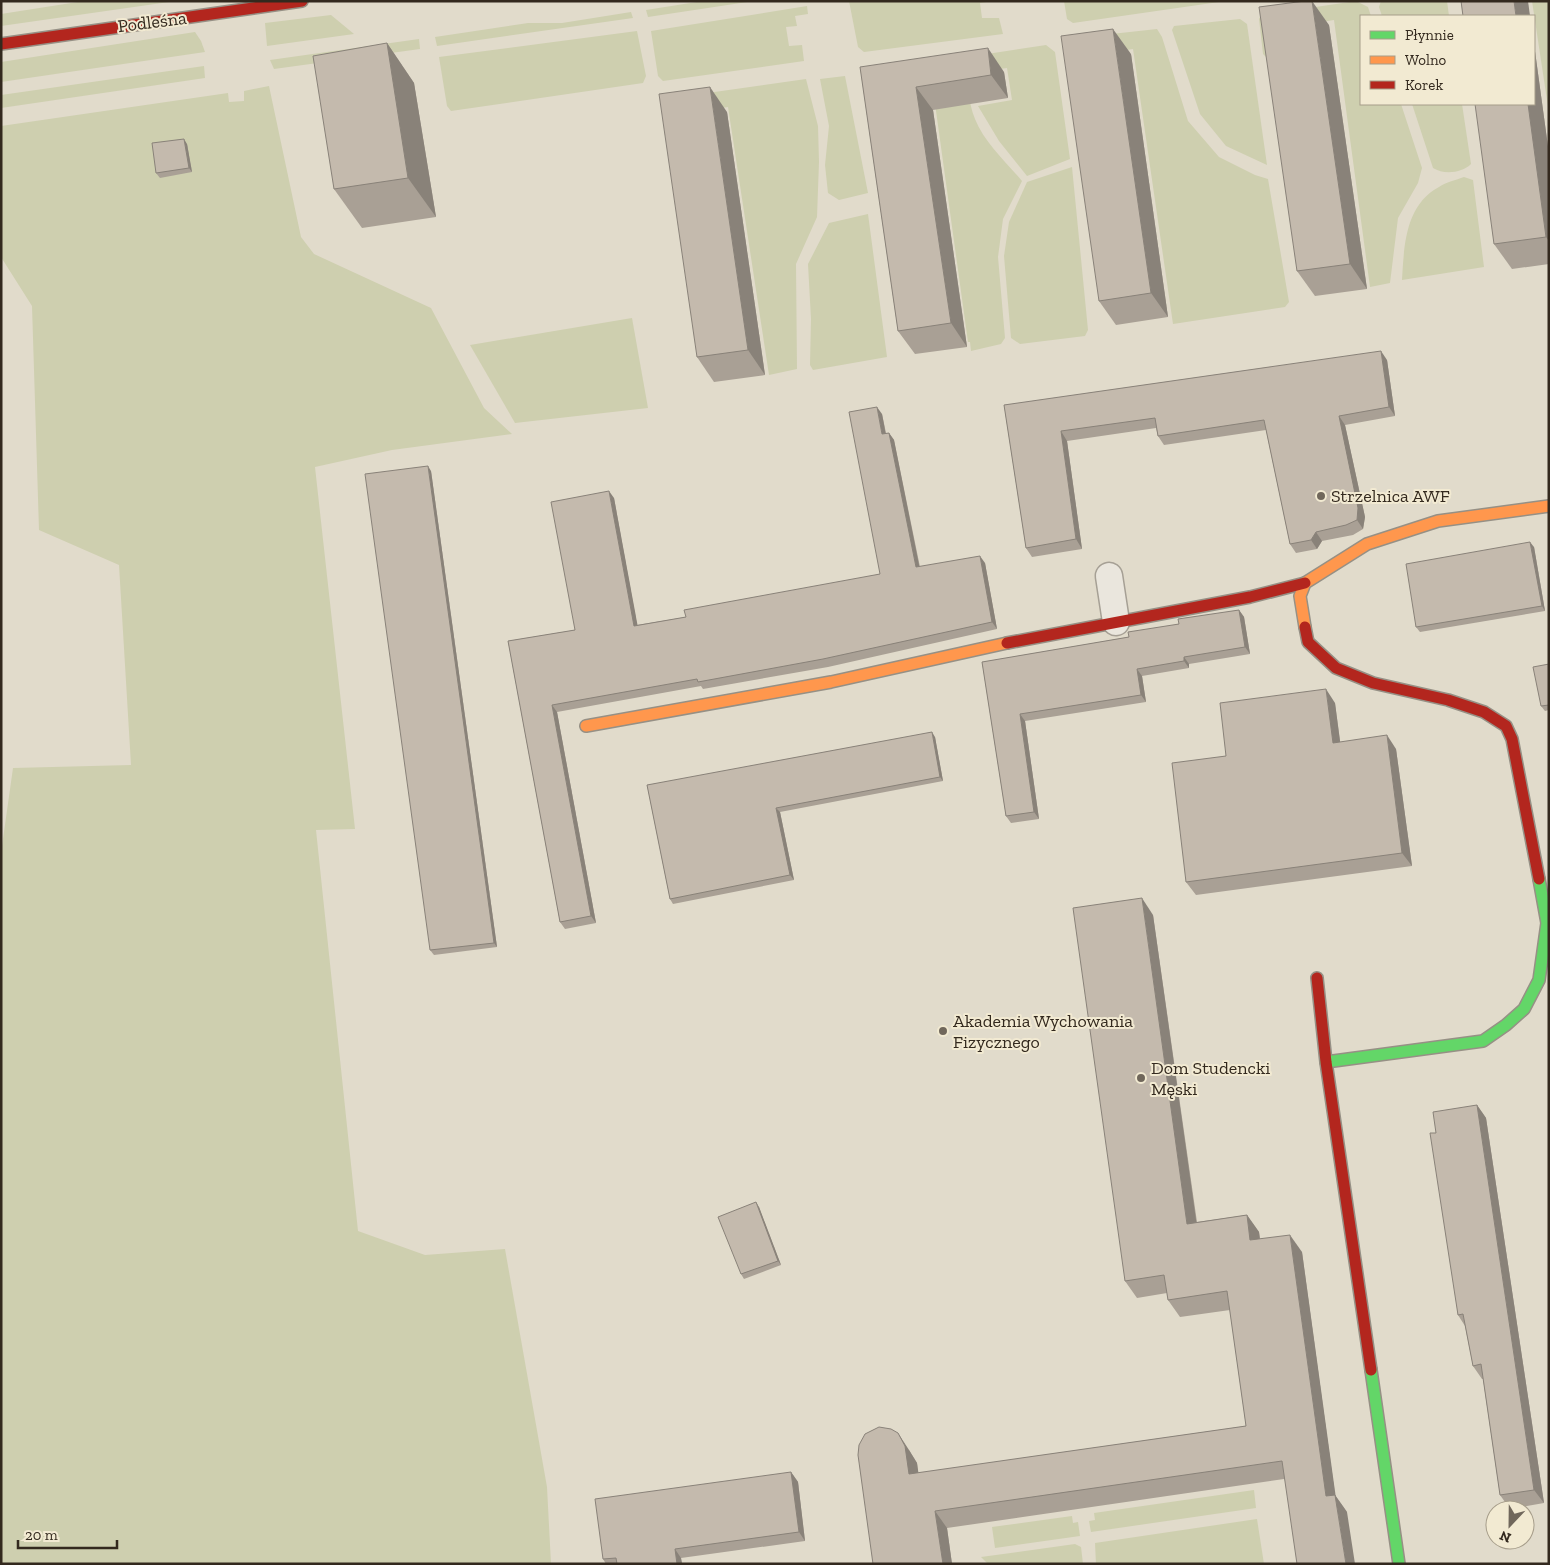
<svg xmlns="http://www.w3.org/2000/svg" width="1550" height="1565" font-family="'Zilla Slab',serif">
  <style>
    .green { fill: #cecfaf }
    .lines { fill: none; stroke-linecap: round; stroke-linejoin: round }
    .street-casing { stroke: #a6a095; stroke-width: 29 }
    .fast-casing { stroke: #969085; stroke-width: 14 }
    .slow-casing { stroke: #969085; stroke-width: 14 }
    .jam-casing { stroke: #969085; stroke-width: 14 }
    .street { stroke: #eae6dd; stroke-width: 26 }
    .fast { stroke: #63d668; stroke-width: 11 }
    .slow { stroke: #ff974d; stroke-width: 11 }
    .jam { stroke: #b3261e; stroke-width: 11 }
    .wall { fill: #a9a095 }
    .shaded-wall { fill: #898279 }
    .building { fill: #c4baad; stroke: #898279 }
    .poi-dot { fill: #70675b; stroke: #f2ead2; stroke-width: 2 }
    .labels { text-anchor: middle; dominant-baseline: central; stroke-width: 4; stroke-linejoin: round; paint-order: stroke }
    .street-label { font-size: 18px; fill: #33291e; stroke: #f2ead2 }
    .poi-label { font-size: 18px; fill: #33291e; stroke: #f2ead2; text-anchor: start }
  </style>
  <rect width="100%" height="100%" fill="#e1dbcb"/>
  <g class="green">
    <polygon points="84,1 176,1 1,26 1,14"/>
    <polygon points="703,1 754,1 648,17 646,10"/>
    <polygon points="849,1 993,1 980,3 982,18 999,18 1003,34 864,52 858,47"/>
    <polygon points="1064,1 1226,1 1073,23 1067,19"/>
    <polygon points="1356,1 1368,7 1371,16 1361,16 1361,104 1401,104 1422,168 1418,183 1398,218 1390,283 1370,287 1334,20 1270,30 1267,58 1263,54 1259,19 1261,15"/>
    <polygon points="1381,1 1447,1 1449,16 1382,16 1379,7"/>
    <polygon points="1532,1 1549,1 1549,113"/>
    <polygon points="807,6 808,14 795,16 797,26 786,27 789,46 802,45 804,61 663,81 658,76 651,31"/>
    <polygon points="631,12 633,18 437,46 435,37 528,23 562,23"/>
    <polygon points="331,15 354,34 267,46 265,23"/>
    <polygon points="1240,19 1247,24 1267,165 1226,146 1200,114 1172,30 1174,26"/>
    <polygon points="1157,29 1162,37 1188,121 1219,157 1255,175 1268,179 1289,302 1285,307 1173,324 1133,49 1069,59 1066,39"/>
    <polygon points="637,31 646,76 643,83 451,111 447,106 439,57"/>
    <polygon points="195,32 201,41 205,52 1,82 1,62"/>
    <polygon points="419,39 420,49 274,69 270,60"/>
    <polygon points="1046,45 1055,52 1070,159 1027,176 999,141 978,106 1012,100 1007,68 971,73 974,56"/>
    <path d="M966,65C968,83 968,102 975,119C984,142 1006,162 1022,181L1003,219L998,257L1005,338L1001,344L971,351L970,342H968L932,82Z"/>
    <polygon points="204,66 205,78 1,108 1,95"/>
    <polygon points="845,76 868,193 839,200 828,193 825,165 829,126 820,79"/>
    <polygon points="806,79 818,126 819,162 817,217 796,264 797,369 769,375 728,107 667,117 672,98"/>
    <polygon points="269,86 301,237 314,254 431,308 484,408 512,434 392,450 315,467 355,829 316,830 358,1231 425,1255 505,1249 547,1487 551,1564 1,1564 1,853 13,768 131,765 119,565 39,530 32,306 1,257 1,126 228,93 229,102 244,101 244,91"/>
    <path d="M1412,104H1462L1471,164C1462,173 1444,175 1433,168Z"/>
    <polygon points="1072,167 1088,330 1085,336 1020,344 1011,338 1004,256 1009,222 1027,182"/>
    <path d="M1464,177L1473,180L1484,267L1402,280C1404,247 1405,205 1439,187C1446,182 1456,180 1464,177Z"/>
    <polygon points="868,214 887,357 813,370 810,365 811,319 808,264 829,223"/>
    <polygon points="632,318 648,408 515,423 470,345"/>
    <polygon points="1254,1490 1256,1508 1091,1532 1089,1521 1095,1520 1094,1513"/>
    <polygon points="1072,1516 1073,1523 1078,1522 1080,1536 995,1548 992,1527"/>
    <polygon points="1257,1519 1264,1564 1096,1564 1095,1543"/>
    <polygon points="1075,1544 1081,1547 1083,1564 988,1564 981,1557"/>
  </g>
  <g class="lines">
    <defs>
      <polyline id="street" points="1109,576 1116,622"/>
      <g id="fast">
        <polyline points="1326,1062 1483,1041 1506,1025 1524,1009 1539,980 1547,923 1539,879"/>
        <polyline points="1371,1370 1399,1564"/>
      </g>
      <g id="slow">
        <polyline points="1305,627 1300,596 1305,583 1367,544 1438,521 1549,506"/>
        <polyline points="586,726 831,682 1007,643"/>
      </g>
      <g id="jam">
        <polyline points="1,44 302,1"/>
        <polyline points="1305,627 1308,642 1336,668 1373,683 1448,700 1484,712 1506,726 1512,739 1539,879"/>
        <polyline points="1007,643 1250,597 1305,583"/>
        <polyline points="1317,978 1326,1062 1371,1370"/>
      </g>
    </defs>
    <use href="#street" class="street-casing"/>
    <use href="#fast" class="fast-casing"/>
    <use href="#slow" class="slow-casing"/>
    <use href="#jam" class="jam-casing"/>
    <use href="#street" class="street"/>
    <use href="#fast" class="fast"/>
    <use href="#slow" class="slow"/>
    <use href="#jam" class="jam"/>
  </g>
  <g class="wall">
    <polygon points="1329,25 1367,289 1315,296 1297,271"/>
    <polygon points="387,43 414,83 436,217 362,228 334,189"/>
    <polygon points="1534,44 1549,154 1549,264 1512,269 1494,244"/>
    <polygon points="1131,54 1168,317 1116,325 1099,301"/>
    <polygon points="860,67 1004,72 1008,98 933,110 967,347 915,354 898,331"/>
    <polygon points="727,112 765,375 714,382 697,357"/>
    <polygon points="187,144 192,172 160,178 156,173"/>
    <polygon points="1387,360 1395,416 1345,425 1365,517 1363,529 1353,535 1322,541 1317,549 1296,553 1290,544 1266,430 1164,445 1158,436 1156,428 1067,441 1082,549 1032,557 1026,548 1004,405"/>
    <polygon points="882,414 886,433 889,433 894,440 920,567 985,563 997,629 828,667 703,689 701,686 557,712 596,923 565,929 560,922 508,641 575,630 614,498 637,625 686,617 880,574"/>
    <polygon points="431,471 497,947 434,955 430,950"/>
    <polygon points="1534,547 1545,611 1420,632 1416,627"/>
    <polygon points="1239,610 1244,617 1250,654 1189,664 1189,668 1142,676 1146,702 1025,721 1039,819 1011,823 1006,816 982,662 1129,637 1179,624"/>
    <polygon points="1549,664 1549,710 1545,711 1541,706"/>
    <polygon points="1335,703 1340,742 1396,749 1412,866 1196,895 1186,882 1226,756"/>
    <polygon points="935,737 943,781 780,812 794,880 673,904 670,899 647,785"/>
    <polygon points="1153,915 1197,1222 1247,1215 1259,1232 1260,1239 1302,1252 1335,1495 1347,1512 1284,1479 947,1528 952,1564 873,1564 909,1450 917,1463 918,1473 1246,1426 1230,1310 1180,1317 1168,1300 1167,1293 1137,1298 1125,1281"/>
    <polygon points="1477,1105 1486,1118 1544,1503 1510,1509 1500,1495 1483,1379 1482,1379 1473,1366 1465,1326 1458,1315 1436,1133"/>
    <polygon points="759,1207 781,1265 744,1279 741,1274"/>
    <polygon points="791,1472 798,1482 805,1541 681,1558 682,1564 606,1564 603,1559"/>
  </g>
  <g class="shaded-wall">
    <polygon points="1312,1 1329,25 1367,289 1350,264"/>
    <polygon points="1514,1 1528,1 1530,16 1516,16"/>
    <polygon points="1113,29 1131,54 1168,317 1151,293"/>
    <polygon points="387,43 414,83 436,217 408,178"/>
    <polygon points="1534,44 1549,154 1549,241 1546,237 1528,104 1534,104"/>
    <polygon points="988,48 1004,72 1008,98 991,75"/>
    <polygon points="710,87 727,112 765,375 748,350"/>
    <polygon points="916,87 933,110 967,347 951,323"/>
    <polygon points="184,139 187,144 192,172 189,168"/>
    <polygon points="1381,351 1387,360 1395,416 1389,407"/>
    <polygon points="877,407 882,414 887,441 882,434"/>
    <polygon points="1339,416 1345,425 1365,517 1363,529 1357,520"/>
    <polygon points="1061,431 1067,441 1082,549 1076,539"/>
    <polygon points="889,433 894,440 921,575 916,567"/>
    <polygon points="428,466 431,471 497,947 494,943"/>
    <polygon points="609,491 614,498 639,633 634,626"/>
    <polygon points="1316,532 1322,541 1317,549 1311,540"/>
    <polygon points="1530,542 1534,547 1545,611 1542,606"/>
    <polygon points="980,556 985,563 997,629 992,622"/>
    <polygon points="1239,610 1244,617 1250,654 1245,647"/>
    <polygon points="1184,657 1189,664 1189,668 1184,661"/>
    <polygon points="1137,669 1142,676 1146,702 1141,695"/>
    <polygon points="1326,689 1335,703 1342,756 1333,743"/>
    <polygon points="552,705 557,712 596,923 591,916"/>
    <polygon points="1020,714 1025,721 1039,819 1034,812"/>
    <polygon points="932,732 935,737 943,781 940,777"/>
    <polygon points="1387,735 1396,749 1412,866 1402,853"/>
    <polygon points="776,808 780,812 794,880 790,875"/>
    <polygon points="1142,898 1153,915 1199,1241 1187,1224"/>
    <polygon points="1477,1105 1486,1118 1544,1503 1534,1490"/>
    <polygon points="756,1202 759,1207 781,1265 778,1261"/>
    <polygon points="1247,1215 1259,1232 1262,1257 1250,1240"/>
    <polygon points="1290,1235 1302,1252 1338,1513 1326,1496"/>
    <polygon points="898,1433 909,1450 917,1463 921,1491 909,1474"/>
    <polygon points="791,1472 798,1482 805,1541 799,1532"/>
    <polygon points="1335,1495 1347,1512 1355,1564 1346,1564"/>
    <polygon points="935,1511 947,1528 952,1564 943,1564"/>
    <polygon points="675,1549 681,1558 682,1564 677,1564"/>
  </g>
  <g class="building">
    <polygon points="1305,1 1312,1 1350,264 1297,271 1259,7"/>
    <polygon points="1461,1 1514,1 1516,16 1463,16"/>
    <polygon points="1113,29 1151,293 1099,301 1061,36"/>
    <polygon points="387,43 408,178 334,189 313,56"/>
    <polygon points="988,48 991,75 916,87 951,323 898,331 860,67"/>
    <polygon points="710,87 748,350 697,357 659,94"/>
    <polygon points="1475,104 1528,104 1546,237 1494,244"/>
    <polygon points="184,139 189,168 156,173 152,143"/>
    <polygon points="1381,351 1389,407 1339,416 1358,508 1357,520 1346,525 1316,532 1311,540 1290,544 1264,420 1158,436 1155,418 1061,431 1076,539 1026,548 1004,405"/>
    <polygon points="877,407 882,434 889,433 916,567 980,556 992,622 823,659 698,682 697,679 552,705 591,916 560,922 508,641 575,630 551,502 609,491 634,626 686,617 684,610 880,574 849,412"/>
    <polygon points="428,466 494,943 430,950 365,474"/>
    <polygon points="1530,542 1542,606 1416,627 1406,564"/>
    <polygon points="1239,610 1245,647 1184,657 1184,661 1137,669 1141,695 1020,714 1034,812 1006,816 982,662 1129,637 1128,632 1179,624 1178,619"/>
    <polygon points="1549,664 1549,705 1541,706 1533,667"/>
    <polygon points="1326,689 1333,743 1387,735 1402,853 1186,882 1172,763 1226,756 1220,703"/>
    <polygon points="932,732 940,777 776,808 790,875 670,899 647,785"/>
    <polygon points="1142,898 1187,1224 1247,1215 1250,1240 1290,1235 1326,1496 1335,1495 1346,1564 1297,1564 1282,1461 935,1511 943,1564 873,1564 858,1455 859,1445 865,1434 879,1427 891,1429 898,1433 905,1446 909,1474 1246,1426 1227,1291 1168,1300 1164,1275 1125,1281 1073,908"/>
    <polygon points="1477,1105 1534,1490 1500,1495 1481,1364 1473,1366 1463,1314 1458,1315 1430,1133 1436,1133 1433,1112"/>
    <polygon points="756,1202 778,1261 741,1274 718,1217"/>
    <polygon points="791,1472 799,1532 675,1549 677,1564 617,1564 616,1558 603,1559 595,1499"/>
  </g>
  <g class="poi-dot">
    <circle cx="1321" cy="496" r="5"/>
    <circle cx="943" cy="1031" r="5"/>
    <circle cx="1141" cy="1078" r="5"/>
  </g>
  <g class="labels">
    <g class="street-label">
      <text transform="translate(152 22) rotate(-7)">Podleśna</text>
    </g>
    <g class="poi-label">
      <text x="1331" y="496">Strzelnica AWF</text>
      <text x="953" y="1021">Akademia Wychowania<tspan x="953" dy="21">Fizycznego</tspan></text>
      <text x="1151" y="1068">Dom Studencki<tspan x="1151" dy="21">Męski</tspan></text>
    </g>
  </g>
  <rect width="1550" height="1565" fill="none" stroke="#33291e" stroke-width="5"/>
  <rect x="1360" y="15" width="175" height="90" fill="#f2ead2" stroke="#a69d8a"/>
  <rect x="1370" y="31" width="25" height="8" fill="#63d668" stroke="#a69d8a"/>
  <text x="1405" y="40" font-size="15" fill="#33291e">Płynnie</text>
  <rect x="1370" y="56" width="25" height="8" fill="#ff974d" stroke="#a69d8a"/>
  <text x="1405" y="65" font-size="15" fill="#33291e">Wolno</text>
  <rect x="1370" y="81" width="25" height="8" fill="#b3261e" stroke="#a69d8a"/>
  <text x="1405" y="90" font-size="15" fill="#33291e">Korek</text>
  <g transform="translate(1510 1525) rotate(202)"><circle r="24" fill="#f2ead2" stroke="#a69d8a"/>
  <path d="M0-4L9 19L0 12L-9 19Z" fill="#70675b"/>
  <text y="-8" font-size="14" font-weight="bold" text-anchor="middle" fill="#33291e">N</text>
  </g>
  <path d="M18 1540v8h99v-8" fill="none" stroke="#33291e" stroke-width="2.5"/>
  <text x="25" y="1540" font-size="15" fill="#33291e" stroke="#f2ead2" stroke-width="4" paint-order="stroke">20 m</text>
</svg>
